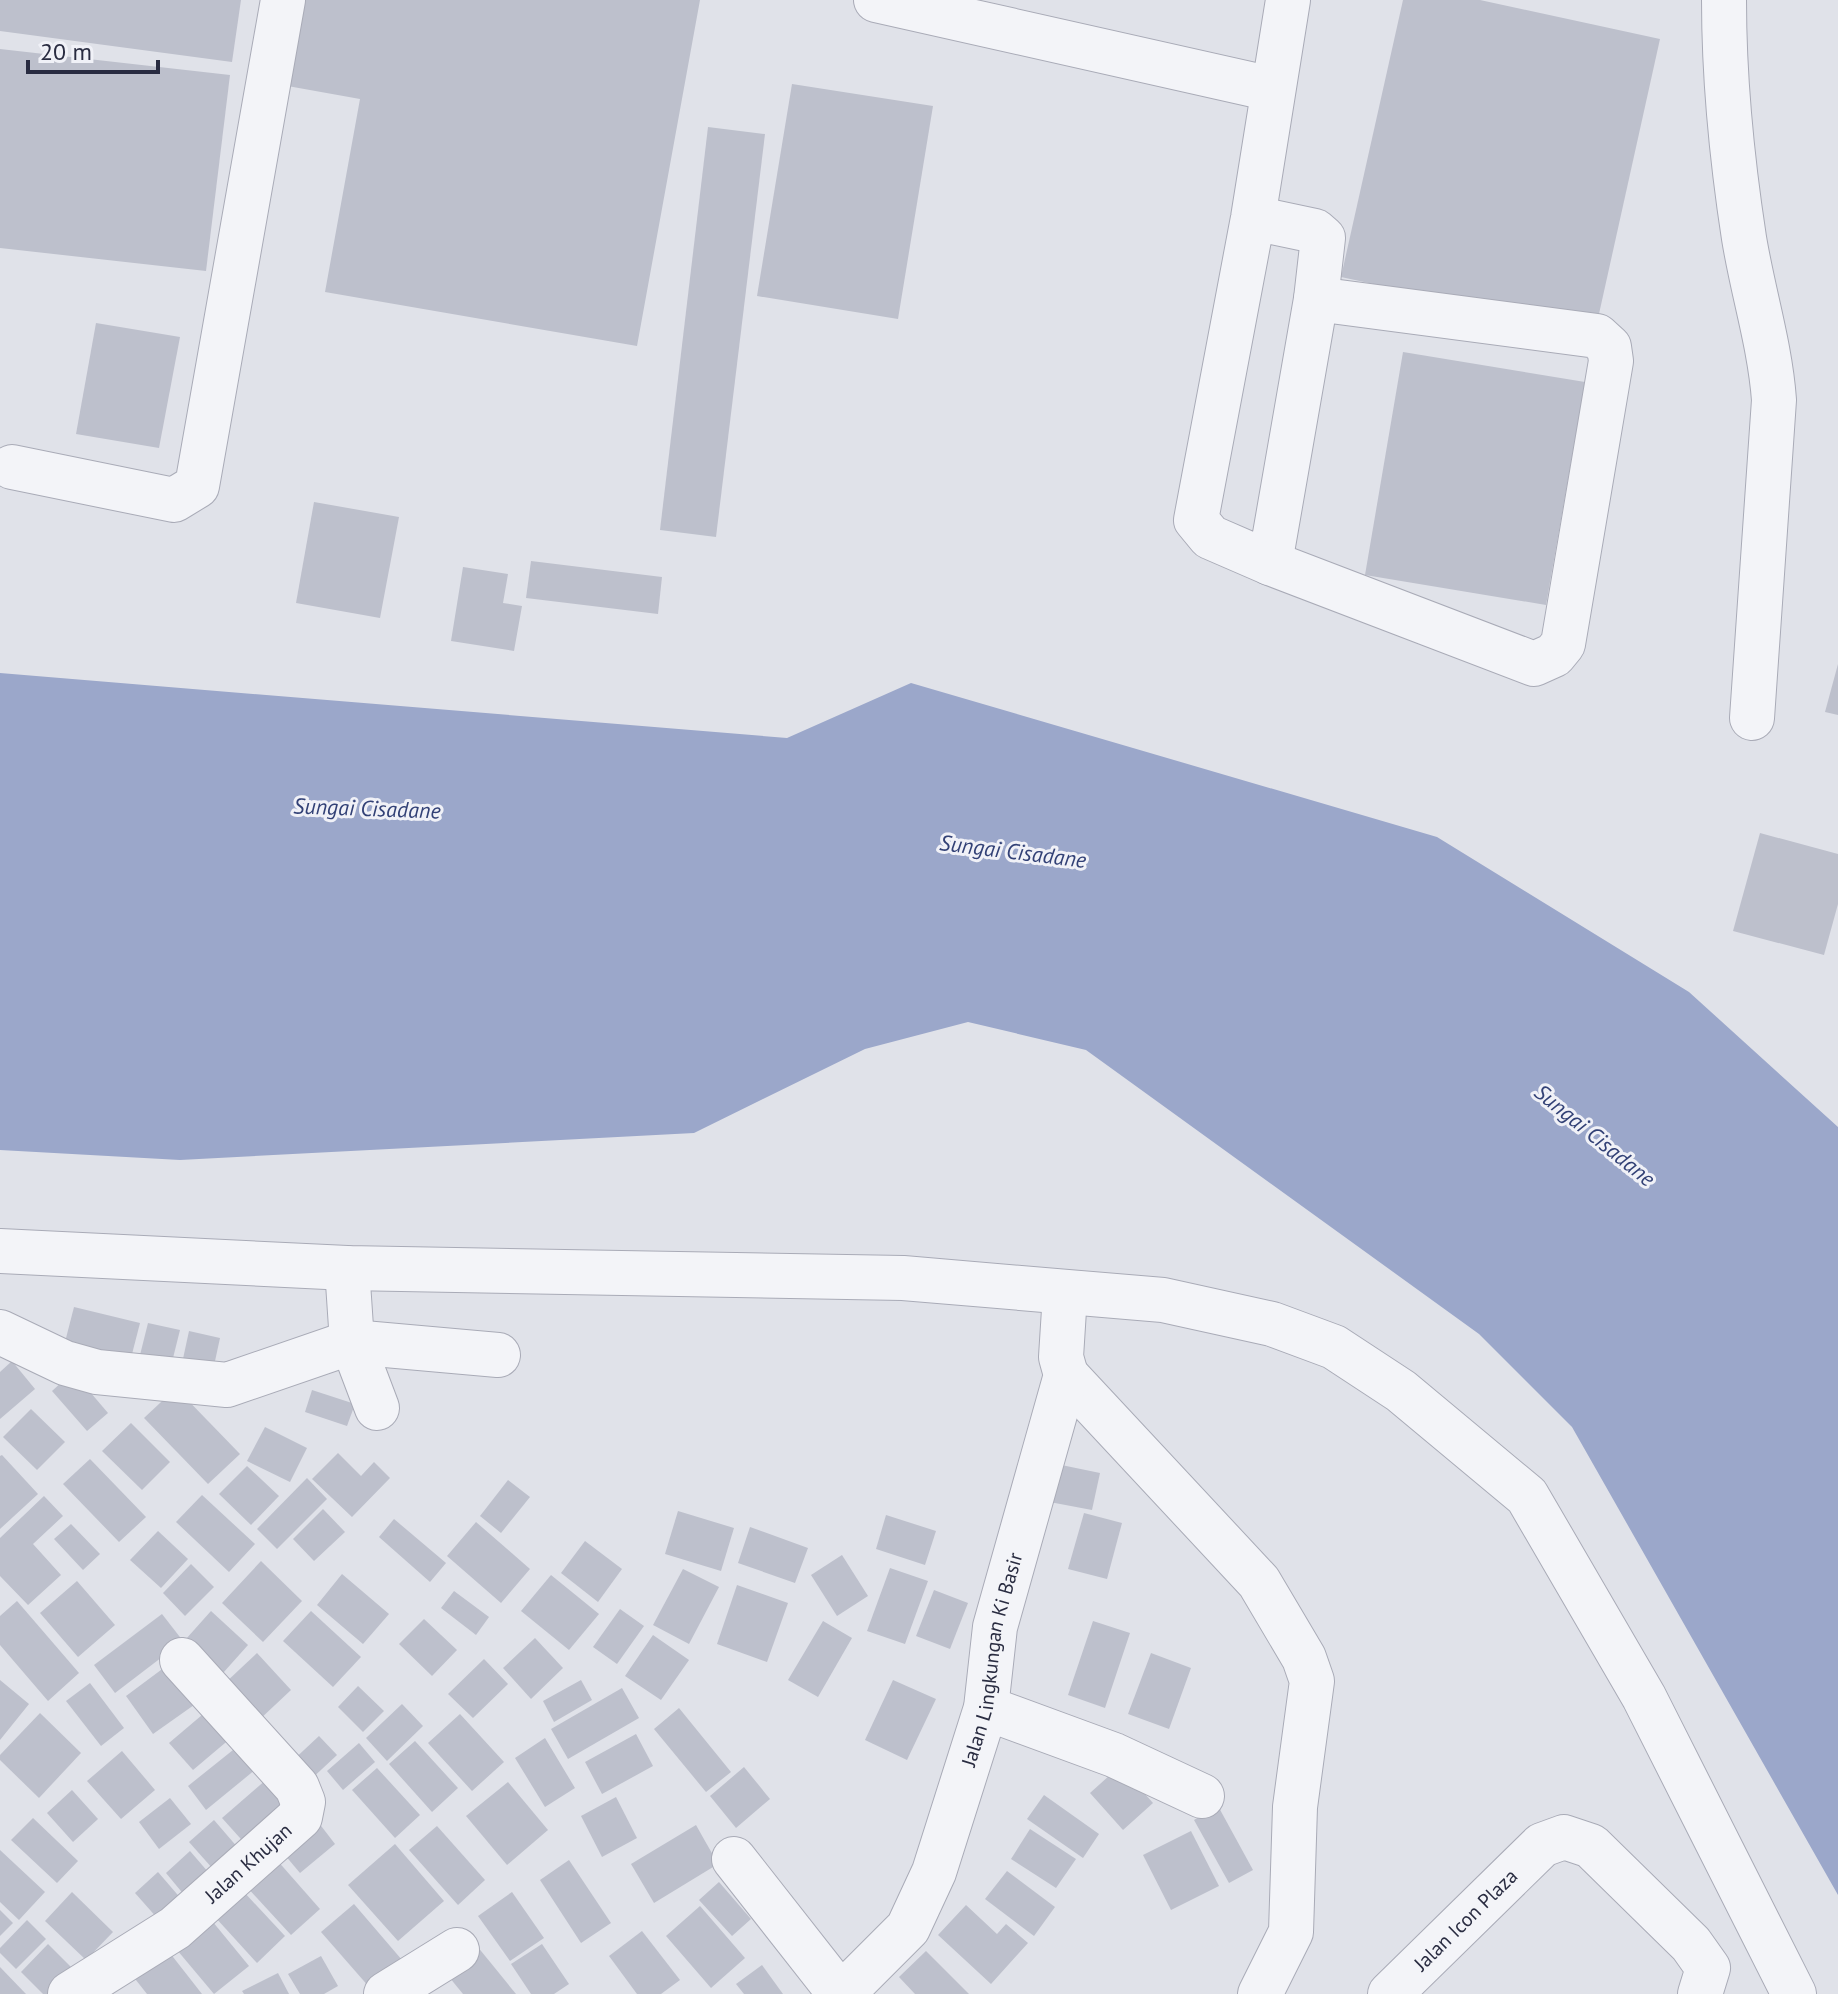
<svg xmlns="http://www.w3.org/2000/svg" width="1838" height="1994" font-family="'PT Sans',sans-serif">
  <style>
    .water { fill: #9ba7ca }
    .building { fill: #bdc0cc }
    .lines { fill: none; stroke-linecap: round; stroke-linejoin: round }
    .minor-casing { stroke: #a9abb7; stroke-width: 46 }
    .minor { stroke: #f3f4f8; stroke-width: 44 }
    .labels { text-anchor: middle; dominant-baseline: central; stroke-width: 6; stroke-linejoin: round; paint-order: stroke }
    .street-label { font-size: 20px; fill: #292c41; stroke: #f0f1f7 }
    .water-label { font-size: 22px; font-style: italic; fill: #324176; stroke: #f0f1f7 }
  </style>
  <rect width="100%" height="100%" fill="#e0e2e9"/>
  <polygon class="water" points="0,673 787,738 911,683 1437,837 1689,992 1838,1127 1838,1895 1572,1427 1479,1334 1086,1050 968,1022 865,1049 694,1133 180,1160 0,1150"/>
  <g class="building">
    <polygon points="0,0 241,0 232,62 0,31"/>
    <polygon points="297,0 700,0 637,346 325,292 360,99 282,85"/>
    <polygon points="1403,0 1480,0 1660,39 1595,332 1341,277"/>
    <polygon points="0,49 230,75 206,271 0,248"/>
    <polygon points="792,84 933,106 898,319 757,296"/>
    <polygon points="708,127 765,134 716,537 660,530"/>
    <polygon points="96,323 180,337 159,448 76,434"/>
    <polygon points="1403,352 1585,382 1546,605 1365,575"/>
    <polygon points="314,502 399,517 380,618 296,603"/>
    <polygon points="531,561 662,577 658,614 526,598"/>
    <polygon points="463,567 508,574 503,603 522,606 514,651 451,641"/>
    <polygon points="1838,664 1838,715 1825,712"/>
    <polygon points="1760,833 1838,854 1838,904 1824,955 1733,931"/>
    <polygon points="74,1307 140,1323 131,1358 65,1342"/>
    <polygon points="148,1323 180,1330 171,1366 139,1359"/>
    <polygon points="189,1331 220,1338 212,1375 181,1368"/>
    <polygon points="12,1361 35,1389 0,1419 0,1372"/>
    <polygon points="73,1372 108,1413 87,1431 52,1391"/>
    <polygon points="176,1388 240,1454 208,1484 144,1418"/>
    <polygon points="312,1390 355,1404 347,1426 305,1412"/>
    <polygon points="31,1409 65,1442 37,1470 3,1437"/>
    <polygon points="131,1423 170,1462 142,1490 102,1451"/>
    <polygon points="265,1427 307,1448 290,1482 247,1461"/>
    <polygon points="338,1453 361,1476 374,1462 390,1478 352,1517 312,1479"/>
    <polygon points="2,1455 38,1494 0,1529 0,1456"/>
    <polygon points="90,1459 146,1517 119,1542 63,1484"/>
    <polygon points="1047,1462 1100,1473 1092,1510 1039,1500"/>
    <polygon points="247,1466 279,1496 251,1525 219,1494"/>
    <polygon points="307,1478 327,1499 277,1549 257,1529"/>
    <polygon points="508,1480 530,1497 501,1533 480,1516"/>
    <polygon points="202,1495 255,1544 229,1572 176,1522"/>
    <polygon points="44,1496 63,1516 33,1544 61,1575 28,1605 0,1576 0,1538"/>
    <polygon points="323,1509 345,1532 314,1561 293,1539"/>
    <polygon points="678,1511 734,1528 721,1571 665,1554"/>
    <polygon points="1084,1513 1122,1523 1107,1579 1068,1569"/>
    <polygon points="886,1515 936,1531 925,1565 876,1549"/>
    <polygon points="394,1519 446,1563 430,1582 379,1537"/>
    <polygon points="476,1522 530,1569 501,1603 447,1556"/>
    <polygon points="71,1524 100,1554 83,1570 54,1539"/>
    <polygon points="750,1527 808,1548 795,1583 738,1563"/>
    <polygon points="158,1531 188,1559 161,1588 130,1560"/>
    <polygon points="585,1541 622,1569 598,1602 561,1573"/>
    <polygon points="842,1555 868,1596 837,1616 811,1575"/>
    <polygon points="261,1561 302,1601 263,1642 222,1603"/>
    <polygon points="191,1564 214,1587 185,1616 163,1593"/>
    <polygon points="890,1568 928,1581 905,1644 867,1631"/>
    <polygon points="683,1569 719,1587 689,1644 653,1625"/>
    <polygon points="342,1574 389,1614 363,1644 317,1605"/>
    <polygon points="551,1575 599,1614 569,1650 521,1611"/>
    <polygon points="77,1581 115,1625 78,1657 40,1613"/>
    <polygon points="737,1585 788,1603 767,1662 717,1644"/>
    <polygon points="934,1590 968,1603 950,1649 916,1636"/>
    <polygon points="454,1591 489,1617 476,1635 441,1608"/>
    <polygon points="17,1601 79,1673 48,1701 0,1645 0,1616"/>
    <polygon points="620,1609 644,1626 617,1664 593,1647"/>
    <polygon points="211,1611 248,1645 223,1673 186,1639"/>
    <polygon points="311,1611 361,1657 333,1687 283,1641"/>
    <polygon points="162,1614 183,1641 115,1693 94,1665"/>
    <polygon points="424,1619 457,1650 432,1676 399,1644"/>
    <polygon points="823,1621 852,1638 818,1697 788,1680"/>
    <polygon points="1093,1621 1130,1633 1105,1708 1068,1695"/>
    <polygon points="653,1635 689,1660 661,1700 625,1676"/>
    <polygon points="535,1638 563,1668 531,1699 503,1668"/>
    <polygon points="257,1653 291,1690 258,1721 224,1684"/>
    <polygon points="1151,1653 1191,1668 1169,1729 1128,1714"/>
    <polygon points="484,1659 508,1684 473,1718 448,1694"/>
    <polygon points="165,1667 194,1705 153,1734 126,1696"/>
    <polygon points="0,1680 29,1704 0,1740"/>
    <polygon points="581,1680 592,1700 554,1722 543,1701"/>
    <polygon points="893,1680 936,1699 907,1760 865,1740"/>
    <polygon points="90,1683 124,1728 101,1746 66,1701"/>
    <polygon points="358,1686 384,1711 363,1732 338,1707"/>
    <polygon points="622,1688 639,1718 568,1759 551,1729"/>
    <polygon points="215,1704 238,1732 193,1770 169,1743"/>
    <polygon points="402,1704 423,1726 387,1761 366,1738"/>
    <polygon points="679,1708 731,1772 706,1792 654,1729"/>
    <polygon points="40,1713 81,1753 39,1798 0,1760 0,1755"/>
    <polygon points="460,1714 504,1762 472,1791 428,1743"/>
    <polygon points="636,1734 653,1766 602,1794 585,1762"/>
    <polygon points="319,1736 337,1755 307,1783 289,1764"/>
    <polygon points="545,1738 575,1788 545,1807 515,1758"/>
    <polygon points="415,1741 458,1788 432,1812 389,1764"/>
    <polygon points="243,1742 261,1765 206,1810 188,1786"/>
    <polygon points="359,1743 375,1762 343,1790 327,1771"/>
    <polygon points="122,1751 155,1790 121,1819 87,1781"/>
    <polygon points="1120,1766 1153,1803 1123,1830 1090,1793"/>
    <polygon points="744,1767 770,1799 736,1828 710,1796"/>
    <polygon points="377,1768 420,1815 395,1838 352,1790"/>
    <polygon points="267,1779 294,1809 249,1848 222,1818"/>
    <polygon points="508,1782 548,1830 507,1865 466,1816"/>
    <polygon points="72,1790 98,1819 73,1842 47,1813"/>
    <polygon points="1044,1795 1099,1834 1083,1858 1027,1819"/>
    <polygon points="616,1797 637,1838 602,1857 581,1816"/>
    <polygon points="170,1798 191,1824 159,1849 139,1822"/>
    <polygon points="1218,1806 1253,1870 1229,1883 1194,1820"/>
    <polygon points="33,1818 78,1861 57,1883 11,1840"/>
    <polygon points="315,1818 335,1844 300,1873 279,1848"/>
    <polygon points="214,1820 245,1856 221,1878 189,1842"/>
    <polygon points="696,1825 718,1864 654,1903 631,1864"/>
    <polygon points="437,1826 485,1880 458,1905 409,1850"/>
    <polygon points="1030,1829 1076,1859 1056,1888 1011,1859"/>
    <polygon points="1191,1831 1219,1886 1171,1910 1143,1855"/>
    <polygon points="395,1844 444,1901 398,1941 348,1885"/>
    <polygon points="0,1850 45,1892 19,1920 0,1902"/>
    <polygon points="190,1851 215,1880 190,1902 166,1873"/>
    <polygon points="276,1859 320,1909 291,1935 246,1886"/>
    <polygon points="569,1860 611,1923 581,1943 540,1880"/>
    <polygon points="1007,1871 1055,1907 1034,1936 985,1899"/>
    <polygon points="158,1872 189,1908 166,1928 135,1893"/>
    <polygon points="719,1882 751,1919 732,1936 699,1900"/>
    <polygon points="243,1891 285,1936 257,1963 215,1917"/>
    <polygon points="72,1892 113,1932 86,1960 45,1921"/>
    <polygon points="512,1892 544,1938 510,1961 478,1916"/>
    <polygon points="354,1904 402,1960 370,1988 321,1932"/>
    <polygon points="966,1905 997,1934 1006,1924 1028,1943 991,1984 938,1935"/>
    <polygon points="700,1906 745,1958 711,1988 666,1936"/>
    <polygon points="0,1910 13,1923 0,1936"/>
    <polygon points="208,1916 249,1966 214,1994 172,1944"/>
    <polygon points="27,1920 46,1939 16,1969 0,1953 0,1948"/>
    <polygon points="642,1931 680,1980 661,1994 637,1994 609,1956"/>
    <polygon points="48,1944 76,1972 55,1994 43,1994 21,1972"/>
    <polygon points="542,1944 569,1984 554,1994 531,1994 511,1964"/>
    <polygon points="477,1946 516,1994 463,1994 445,1972"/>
    <polygon points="166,1948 202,1994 147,1994 132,1975"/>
    <polygon points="926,1951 969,1994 915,1994 899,1977"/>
    <polygon points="321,1956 338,1986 324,1994 300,1994 288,1974"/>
    <polygon points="762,1965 783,1994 744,1994 736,1984"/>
    <polygon points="0,1967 26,1994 0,1994"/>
    <polygon points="278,1973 289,1994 244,1994 242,1991"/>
  </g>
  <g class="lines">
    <defs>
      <g id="minor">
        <polyline points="876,0 1272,89"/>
        <path d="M1724,0C1724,79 1732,160 1744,238C1753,293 1770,345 1774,400L1752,718"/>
        <polyline points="1253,218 1315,231 1323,238 1316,299 1270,563 1210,537 1196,520 1253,218 1288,0"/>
        <polyline points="12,467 174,500 197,486 283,0"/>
        <polyline points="1270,563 1534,664 1554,655 1563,644 1611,361 1609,347 1597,336 1316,299"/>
        <polyline points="0,1251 347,1268 903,1278 1163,1300 1272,1324 1334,1347 1401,1391 1527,1496 1644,1697 1794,1994"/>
        <polyline points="347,1268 352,1342 377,1408"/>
        <polyline points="0,1332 65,1363 97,1372 227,1385 352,1342 498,1355"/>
        <polyline points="1066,1375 1259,1582 1304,1658 1312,1681 1295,1807 1291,1932 1260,1994"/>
        <polyline points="986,1708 1114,1755 1202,1796"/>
        <polyline points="734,1859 840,1994"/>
        <path id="s1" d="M70,1994L175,1928L300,1817L303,1802L297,1787L182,1660"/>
        <polyline points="386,1994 457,1950"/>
        <path id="s2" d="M842,1994L908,1928L934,1872L986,1708L995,1627L1066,1375L1061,1357L1065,1294"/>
        <path id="s3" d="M1390,1994L1542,1845L1564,1837L1591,1846L1691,1944L1708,1968L1700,1994"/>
      </g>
    </defs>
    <use href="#minor" class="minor-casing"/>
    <use href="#minor" class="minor"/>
  </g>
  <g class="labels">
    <g class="street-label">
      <text stroke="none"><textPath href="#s2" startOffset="376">Jalan Lingkungan Ki Basir</textPath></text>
      <text stroke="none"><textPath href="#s1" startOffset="222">Jalan Khujan</textPath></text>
      <text stroke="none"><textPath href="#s3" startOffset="106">Jalan Icon Plaza</textPath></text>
    </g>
    <g class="water-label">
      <text transform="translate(367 808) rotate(2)">Sungai Cisadane</text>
      <text transform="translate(1013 851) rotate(7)">Sungai Cisadane</text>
      <text transform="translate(1595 1135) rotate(39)">Sungai Cisadane</text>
    </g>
  </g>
  <path d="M28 60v12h130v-12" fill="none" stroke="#292c41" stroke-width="4"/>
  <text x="40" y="60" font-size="24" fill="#292c41" stroke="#f0f1f7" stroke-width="6" paint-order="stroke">20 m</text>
</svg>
